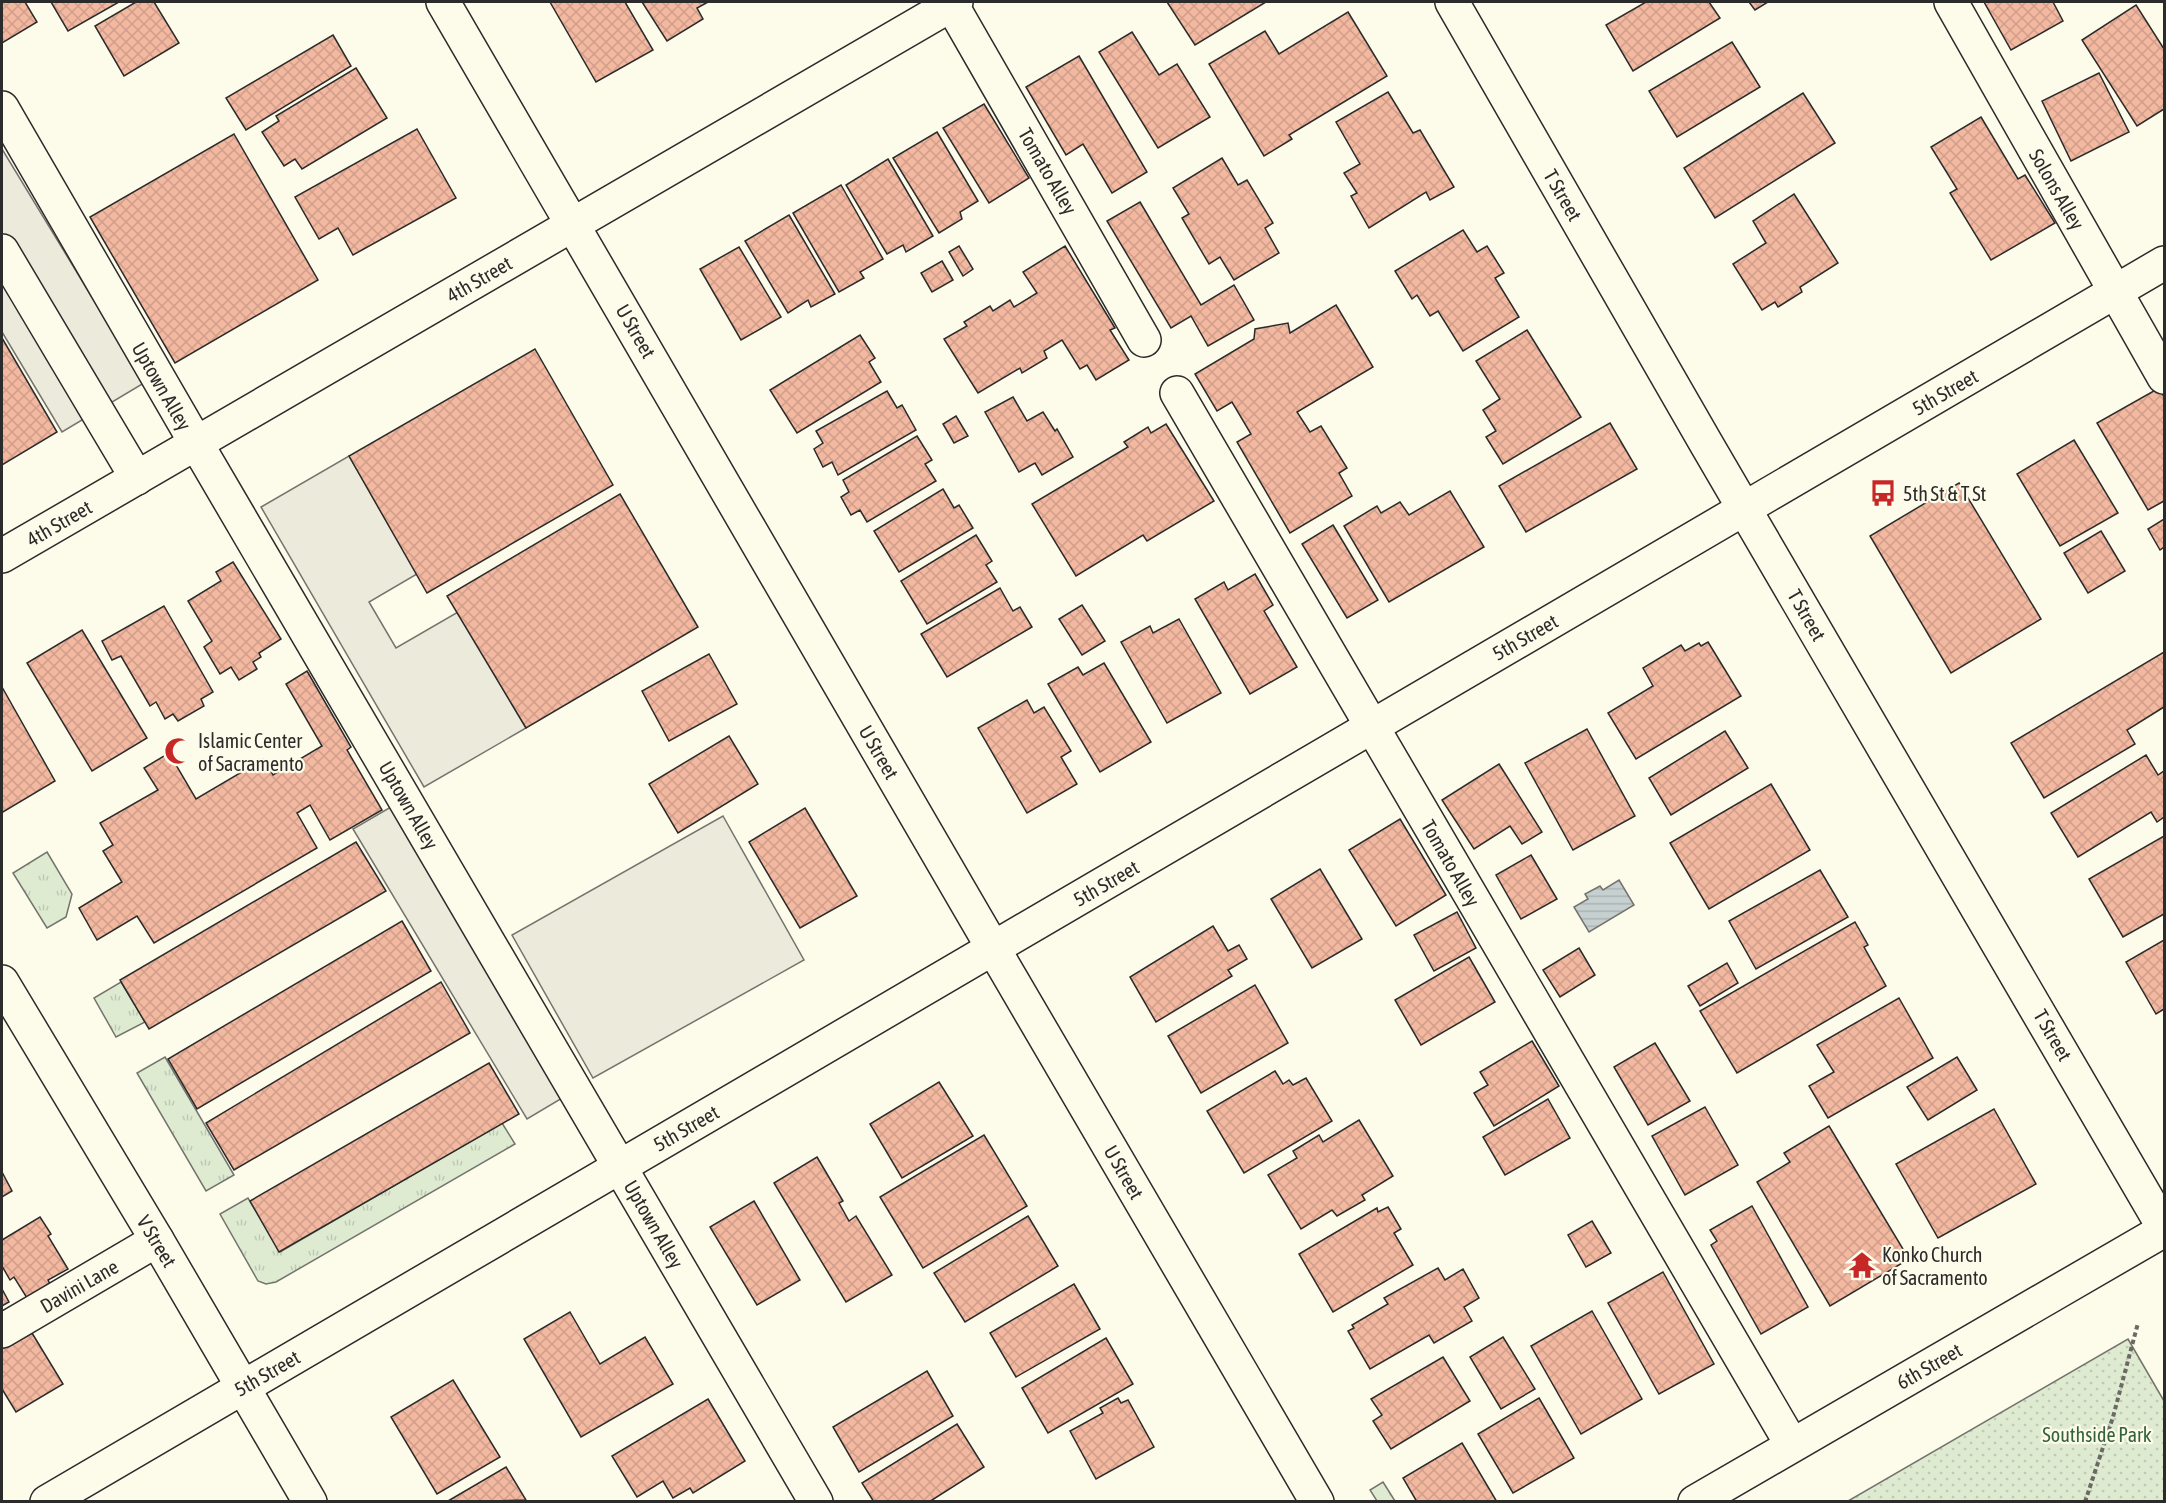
<svg xmlns="http://www.w3.org/2000/svg" width="2166" height="1503" font-family="'Asap Condensed',sans-serif">
  <style>
    .grass { fill: url(#grass-tufts); stroke: #74746e; stroke-width: 1.5 }
    .park { fill: url(#park-dots); stroke: #74746e; stroke-width: 1.5 }
    .parking { fill: #eceadb; stroke: #74746e; stroke-width: 1.5 }
    .water { fill: url(#water-rules); stroke: #74746e; stroke-width: 1.5 }
    .building { fill: url(#building-cross-hatch); stroke: #2b2b2b; stroke-width: 1.5 }
    .lines { fill: none; stroke-linecap: round; stroke-linejoin: round }
    .minor-casing { stroke: #2b2b2b; stroke-width: 36 }
    .path { stroke: #6a6964; stroke-width: 4; stroke-dasharray: 4.5 3; stroke-linecap: butt }
    .minor { stroke: #fdfbea; stroke-width: 33 }
    .labels { text-anchor: middle; dominant-baseline: central; stroke-width: 4.5; stroke-linejoin: round; paint-order: stroke }
    .street-label { font-size: 20px; fill: #2b2b2b; stroke: #fdfbea }
    .poi-label { font-size: 20px; fill: #2b2b2b; stroke: #fdfbea; text-anchor: start }
    .park-label { font-size: 20px; fill: #34623c; stroke: #fdfbea }
  </style>
  <defs>
    <pattern id="grass-tufts" width="24" height="20" patternUnits="userSpaceOnUse" patternTransform="scale(1.5)"><rect width="24" height="20" fill="#deebd1"/><path d="M3 7l-1-3M5 7V3M7 7l1-3M15 17l-1-3M17 17v-4M19 17l1-3" fill="none" stroke="#bfcab4"/></pattern>
    <pattern id="park-dots" width="8" height="8" patternUnits="userSpaceOnUse" patternTransform="scale(1.5)"><rect width="8" height="8" fill="#deebd1"/><path d="M2 2h.1M6 6h.1" fill="none" stroke="#bfcab4" stroke-width="1.8" stroke-linecap="round"/></pattern>
    <pattern id="water-rules" width="6" height="5" patternUnits="userSpaceOnUse" patternTransform="scale(1.5)"><rect width="6" height="5" fill="#c7d0d0"/><path d="M0 2.5h6" fill="none" stroke="#abb3b3"/></pattern>
    <pattern id="building-cross-hatch" width="8" height="8" patternUnits="userSpaceOnUse" patternTransform="scale(1.5)"><rect width="8" height="8" fill="#f2b8a0"/><path d="M0 0l8 8M0 8l8-8" fill="none" stroke="#d09e8a"/></pattern>
  </defs>
  <rect width="100%" height="100%" fill="#fdfbea"/>
  <g class="grass">
    <polygon points="47,852 72,894 66,917 47,928 13,873"/>
    <polygon points="121,982 145,1022 116,1037 94,998"/>
    <polygon points="165,1057 234,1175 206,1191 137,1073"/>
    <polygon points="502,1123 515,1144 276,1282 266,1284 258,1281 220,1214 248,1198 280,1252"/>
    <polygon points="1383,1482 1395,1501 1377,1501 1370,1490"/>
  </g>
  <polygon class="park" points="2128,1339 2164,1401 2164,1501 1848,1501"/>
  <g class="parking">
    <polygon points="2,149 144,383 62,432 2,332"/>
    <polygon points="349,456 417,574 369,602 396,648 458,612 526,728 424,787 261,507"/>
    <polygon points="396,804 569,1094 527,1119 353,829"/>
    <polygon points="723,816 804,960 593,1078 512,935"/>
  </g>
  <polygon class="water" points="1619,880 1634,905 1589,932 1574,907 1588,899 1585,894 1600,886 1603,890"/>
  <g class="building">
    <polygon points="2,2 25,2 37,22 2,43"/>
    <polygon points="51,2 119,2 68,31"/>
    <polygon points="136,2 154,2 179,43 124,76 95,26"/>
    <polygon points="550,2 625,2 653,50 596,82"/>
    <polygon points="642,2 708,2 697,8 703,19 667,41"/>
    <polygon points="1167,2 1266,2 1195,45"/>
    <polygon points="1646,2 1709,2 1720,18 1633,71 1606,25"/>
    <polygon points="1749,2 1768,2 1755,10"/>
    <polygon points="1984,2 2053,2 2063,21 2011,50"/>
    <polygon points="2136,5 2164,49 2164,109 2137,126 2082,40"/>
    <polygon points="1348,12 1387,76 1289,135 1292,139 1264,156 1209,64 1265,31 1279,54"/>
    <polygon points="1132,32 1159,75 1177,64 1210,117 1158,148 1099,52"/>
    <polygon points="333,35 351,66 246,130 226,98"/>
    <polygon points="1732,42 1760,87 1677,137 1649,91"/>
    <polygon points="1079,56 1147,172 1112,193 1083,144 1066,155 1026,87"/>
    <polygon points="356,68 387,118 302,169 295,159 284,166 262,132 279,121 276,116"/>
    <polygon points="2099,73 2129,132 2071,161 2042,101"/>
    <polygon points="1388,92 1413,133 1420,130 1454,187 1430,200 1426,192 1369,228 1351,196 1357,193 1344,173 1360,164 1336,122"/>
    <polygon points="1803,93 1835,143 1715,218 1684,168"/>
    <polygon points="984,104 1029,178 989,203 943,128"/>
    <polygon points="1981,117 2018,179 2025,175 2055,223 1991,260 1950,193 1957,189 1931,147"/>
    <polygon points="417,129 456,198 353,255 338,228 319,239 295,197"/>
    <polygon points="937,132 978,201 960,212 962,219 939,233 893,158"/>
    <polygon points="234,134 318,280 175,363 90,217"/>
    <polygon points="1222,158 1238,185 1247,180 1273,223 1265,228 1279,253 1234,280 1220,257 1209,264 1182,218 1189,214 1173,188"/>
    <polygon points="888,159 933,236 906,252 903,245 887,254 846,185"/>
    <polygon points="841,185 883,259 860,272 864,278 839,292 793,213"/>
    <polygon points="1794,194 1838,263 1800,287 1802,292 1778,307 1775,302 1762,310 1733,264 1766,243 1753,221"/>
    <polygon points="1140,202 1201,305 1234,285 1254,320 1208,346 1191,316 1171,328 1107,221"/>
    <polygon points="789,215 835,294 811,307 808,300 788,313 745,241"/>
    <polygon points="1463,230 1477,252 1487,246 1504,273 1495,278 1519,317 1463,351 1438,311 1430,316 1417,295 1412,299 1395,271"/>
    <polygon points="959,246 973,269 963,276 949,252"/>
    <polygon points="1065,246 1115,328 1110,330 1129,360 1096,380 1087,365 1080,369 1062,340 1044,351 1047,358 1022,373 1020,368 978,393 944,339 967,326 964,322 990,306 993,311 1010,300 1014,307 1037,293 1023,272"/>
    <polygon points="739,247 781,317 741,340 700,269"/>
    <polygon points="942,261 953,280 932,292 921,273"/>
    <polygon points="1336,305 1373,367 1297,412 1310,432 1321,426 1347,468 1339,473 1352,496 1290,533 1237,442 1251,434 1232,402 1217,411 1195,374 1254,339 1255,329 1288,323 1290,333"/>
    <polygon points="1527,330 1581,417 1503,464 1486,437 1496,431 1483,410 1500,399 1476,361"/>
    <polygon points="860,335 875,358 869,362 881,382 797,433 770,390"/>
    <polygon points="2,338 57,432 2,465"/>
    <polygon points="535,349 613,485 427,593 349,456"/>
    <polygon points="2159,388 2164,397 2164,501 2148,510 2097,423"/>
    <polygon points="887,391 897,408 902,405 916,430 838,475 832,462 823,467 814,449 823,443 816,431"/>
    <polygon points="1013,397 1027,421 1043,412 1055,431 1057,429 1073,457 1042,475 1035,463 1019,472 985,412"/>
    <polygon points="956,416 968,436 954,443 943,424"/>
    <polygon points="1610,423 1637,469 1526,532 1499,486"/>
    <polygon points="1166,424 1214,501 1147,541 1143,535 1076,576 1032,504 1128,447 1124,442 1148,427 1151,433"/>
    <polygon points="917,436 932,460 925,464 936,481 867,522 860,510 851,515 841,497 849,492 843,480"/>
    <polygon points="2074,440 2118,513 2060,546 2017,474"/>
    <polygon points="1959,483 2041,619 1951,673 1870,536"/>
    <polygon points="943,489 954,508 959,505 973,528 899,572 874,531"/>
    <polygon points="1450,491 1484,547 1389,602 1344,526 1377,506 1381,513 1400,502 1409,515"/>
    <polygon points="620,494 698,627 526,728 447,596"/>
    <polygon points="2164,519 2164,547 2160,550 2148,529"/>
    <polygon points="1333,525 1378,600 1347,618 1302,544"/>
    <polygon points="2101,531 2125,571 2088,593 2064,553"/>
    <polygon points="976,535 992,561 986,565 997,582 927,624 901,581"/>
    <polygon points="233,562 281,639 259,653 261,657 253,662 257,669 239,680 231,667 220,674 204,647 212,641 188,601 221,581 216,572"/>
    <polygon points="1255,574 1273,605 1264,611 1297,667 1250,694 1195,599 1224,582 1228,590"/>
    <polygon points="1000,588 1013,611 1020,607 1032,627 947,677 921,634"/>
    <polygon points="1082,605 1105,641 1082,655 1059,619"/>
    <polygon points="164,606 213,692 201,699 204,706 178,721 173,714 165,719 156,702 150,706 121,656 112,660 102,641"/>
    <polygon points="1179,619 1221,693 1167,723 1121,642 1150,626 1153,633"/>
    <polygon points="82,630 147,738 92,771 27,663"/>
    <polygon points="1708,642 1741,696 1636,759 1608,713 1653,686 1643,668 1681,645 1685,651 1699,643 1701,646"/>
    <polygon points="2164,652 2164,707 2127,730 2135,744 2044,798 2011,743"/>
    <polygon points="709,654 737,704 669,741 642,691"/>
    <polygon points="1104,663 1151,742 1100,772 1048,684 1078,667 1083,675"/>
    <polygon points="307,671 351,747 347,750 382,810 330,840 310,805 297,813 317,848 154,943 137,916 97,940 79,908 122,882 103,851 113,845 100,823 158,790 144,768 169,753 196,799 264,759 273,775 322,746 286,684"/>
    <polygon points="2,687 55,781 3,812 2,810"/>
    <polygon points="1027,700 1034,713 1044,707 1071,751 1061,757 1077,784 1027,813 978,728"/>
    <polygon points="1587,729 1635,816 1573,850 1525,763"/>
    <polygon points="1725,731 1748,768 1671,815 1649,778"/>
    <polygon points="729,736 758,784 678,833 649,784"/>
    <polygon points="2146,755 2158,775 2164,771 2164,817 2157,822 2151,812 2078,857 2051,813"/>
    <polygon points="1499,764 1542,832 1522,844 1510,826 1474,849 1442,800"/>
    <polygon points="1771,784 1810,850 1709,909 1670,843"/>
    <polygon points="805,808 857,896 800,928 749,842"/>
    <polygon points="1400,819 1446,895 1396,926 1349,850"/>
    <polygon points="2164,836 2164,914 2123,937 2089,879"/>
    <polygon points="356,842 386,891 149,1029 120,980"/>
    <polygon points="1531,855 1557,899 1521,919 1496,875"/>
    <polygon points="1320,869 1362,939 1312,968 1271,899"/>
    <polygon points="1820,870 1848,917 1756,969 1729,921"/>
    <polygon points="1457,912 1476,948 1434,971 1414,935"/>
    <polygon points="402,921 431,971 197,1109 168,1059"/>
    <polygon points="1855,922 1868,945 1864,947 1886,986 1737,1073 1700,1011"/>
    <polygon points="1213,926 1228,951 1239,945 1247,959 1228,970 1232,976 1156,1022 1130,977"/>
    <polygon points="2164,940 2164,1009 2156,1014 2126,962"/>
    <polygon points="1579,948 1595,975 1560,997 1543,970"/>
    <polygon points="1469,957 1495,1002 1421,1045 1395,1000"/>
    <polygon points="1727,963 1738,983 1700,1006 1688,986"/>
    <polygon points="441,982 470,1033 234,1170 206,1123"/>
    <polygon points="1255,985 1288,1043 1201,1093 1168,1036"/>
    <polygon points="1899,998 1933,1058 1828,1118 1809,1086 1834,1072 1817,1045"/>
    <polygon points="1532,1041 1559,1086 1494,1126 1474,1093 1488,1085 1480,1072"/>
    <polygon points="1655,1043 1690,1101 1648,1125 1614,1067"/>
    <polygon points="1957,1057 1977,1090 1928,1120 1907,1087"/>
    <polygon points="489,1063 519,1114 279,1252 250,1201"/>
    <polygon points="1275,1071 1283,1084 1289,1080 1293,1085 1306,1078 1332,1121 1244,1173 1207,1111"/>
    <polygon points="939,1082 973,1136 902,1178 870,1124"/>
    <polygon points="1548,1099 1570,1138 1505,1175 1483,1137"/>
    <polygon points="1705,1107 1738,1165 1685,1195 1652,1136"/>
    <polygon points="1994,1109 2036,1184 1938,1238 1896,1164"/>
    <polygon points="1359,1120 1393,1176 1362,1195 1365,1200 1337,1216 1332,1210 1301,1229 1268,1175 1297,1158 1293,1151 1319,1135 1323,1142"/>
    <polygon points="1829,1126 1909,1259 1830,1306 1757,1182 1790,1162 1784,1153"/>
    <polygon points="984,1135 1027,1206 923,1268 880,1197"/>
    <polygon points="817,1157 843,1201 839,1203 849,1221 856,1216 892,1275 846,1302 774,1183"/>
    <polygon points="2,1172 12,1191 2,1197"/>
    <polygon points="754,1201 800,1280 757,1305 710,1227"/>
    <polygon points="1752,1206 1808,1307 1761,1334 1711,1245 1717,1241 1710,1230"/>
    <polygon points="1388,1207 1401,1229 1394,1233 1413,1265 1333,1312 1299,1254 1377,1208 1378,1212"/>
    <polygon points="1028,1216 1058,1266 965,1322 934,1273"/>
    <polygon points="40,1217 51,1234 48,1236 68,1269 48,1280 50,1284 27,1298 14,1277 10,1280 2,1266 2,1240"/>
    <polygon points="1592,1221 1611,1253 1586,1267 1568,1235"/>
    <polygon points="1438,1268 1445,1280 1463,1269 1479,1298 1464,1307 1472,1321 1434,1343 1429,1335 1370,1369 1348,1331 1354,1328 1352,1325 1388,1304 1384,1298"/>
    <polygon points="1663,1272 1714,1364 1659,1394 1608,1303"/>
    <polygon points="1074,1284 1100,1329 1016,1377 990,1333"/>
    <polygon points="2,1289 9,1302 2,1306"/>
    <polygon points="1592,1311 1642,1399 1581,1434 1531,1346"/>
    <polygon points="570,1312 600,1364 645,1337 673,1384 581,1437 524,1339"/>
    <polygon points="32,1333 63,1384 16,1412 2,1389 2,1347 9,1342 11,1345"/>
    <polygon points="1503,1337 1535,1389 1501,1409 1470,1357"/>
    <polygon points="1106,1338 1133,1384 1048,1433 1022,1388"/>
    <polygon points="1443,1357 1470,1401 1391,1449 1373,1421 1382,1415 1371,1399"/>
    <polygon points="927,1371 953,1416 859,1472 833,1427"/>
    <polygon points="453,1380 500,1457 437,1494 391,1417"/>
    <polygon points="1118,1398 1121,1403 1128,1400 1154,1447 1096,1479 1070,1431 1103,1413 1100,1408"/>
    <polygon points="1539,1398 1574,1458 1513,1493 1478,1434"/>
    <polygon points="708,1399 745,1461 693,1493 690,1488 673,1498 663,1481 637,1497 612,1456"/>
    <polygon points="957,1424 984,1467 929,1502 874,1502 862,1483"/>
    <polygon points="1462,1443 1497,1502 1417,1502 1403,1478"/>
    <polygon points="506,1467 526,1500 448,1502 448,1501"/>
  </g>
  <g class="lines">
    <defs>
      <g id="minor">
        <polyline points="443,2 993,948 1317,1502"/>
        <polyline points="950,2 1144,340"/>
        <polyline points="1452,2 1707,445 2164,1228"/>
        <polyline points="1951,2 2164,377"/>
        <polyline points="2,108 196,443 816,1502"/>
        <polyline points="2,251 137,478"/>
        <polyline points="1177,393 1792,1445"/>
        <polyline points="2,556 956,2"/>
        <polyline points="2,982 157,1240 310,1502"/>
        <polyline points="2,1331 157,1240"/>
        <polyline points="47,1502 2164,263"/>
        <polyline points="1695,1502 2164,1230"/>
      </g>
    </defs>
    <use href="#minor" class="minor-casing"/>
    <polyline class="path" points="2085,1502 2113,1417 2138,1323"/>
    <use href="#minor" class="minor"/>
  </g>
  <defs>
    <symbol id="bus-bare" viewBox="-9 -9 18 18"><path d="M-5-6H5V4H4V6H2V4H-2V6H-4V4H-5ZM-3.5-4V0h7V-4ZM-3.5 1.2v1.5H-2V1.2ZM2 1.2v1.5H3.5V1.2Z" fill="#c62828" stroke="#fdfbea" stroke-width="2.5" paint-order="stroke"/></symbol>
    <symbol id="mosque-bare" viewBox="-9 -9 18 18"><path d="M3.5-4.9A6 6 0 1 0 3.5 4.9A5 5 0 1 1 3.5-4.9Z" fill="#c62828" stroke="#fdfbea" stroke-width="2.5" paint-order="stroke"/></symbol>
    <symbol id="temple-bare" viewBox="-9 -9 18 18"><path d="M0-6L5-2H3V0L6.5 2.5H4V6H1.5V3h-3V6H-4V2.5H-6.5L-3 0V-2H-5Z" fill="#c62828" stroke="#fdfbea" stroke-width="2.5" paint-order="stroke"/></symbol>
  </defs>
  <g fill-rule="evenodd">
    <use href="#bus-bare" x="1864" y="474" width="38" height="38"/>
    <use href="#mosque-bare" x="159" y="732" width="38" height="38"/>
    <use href="#temple-bare" x="1843" y="1246" width="38" height="38"/>
  </g>
  <g class="labels">
    <g class="street-label">
      <text transform="translate(1048 171) rotate(60)">Tomato Alley</text>
      <text transform="translate(2057 189) rotate(60)">Solons Alley</text>
      <text transform="translate(1563 195) rotate(60)">T Street</text>
      <text transform="translate(479 279) rotate(-30)">4th Street</text>
      <text transform="translate(636 331) rotate(60)">U Street</text>
      <text transform="translate(162 386) rotate(60)">Uptown Alley</text>
      <text transform="translate(1945 392) rotate(-30)">5th Street</text>
      <text transform="translate(59 523) rotate(-30)">4th Street</text>
      <text transform="translate(1807 615) rotate(60)">T Street</text>
      <text transform="translate(1525 637) rotate(-30)">5th Street</text>
      <text transform="translate(879 752) rotate(60)">U Street</text>
      <text transform="translate(409 805) rotate(60)">Uptown Alley</text>
      <text transform="translate(1451 863) rotate(60)">Tomato Alley</text>
      <text transform="translate(1106 883) rotate(-30)">5th Street</text>
      <text transform="translate(2053 1035) rotate(60)">T Street</text>
      <text transform="translate(686 1128) rotate(-30)">5th Street</text>
      <text transform="translate(1124 1172) rotate(60)">U Street</text>
      <text transform="translate(654 1224) rotate(60)">Uptown Alley</text>
      <text transform="translate(157 1241) rotate(59)">V Street</text>
      <text transform="translate(79 1286) rotate(-30)">Davini Lane</text>
      <text transform="translate(1929 1366) rotate(-30)">6th Street</text>
      <text transform="translate(267 1373) rotate(-30)">5th Street</text>
    </g>
    <g class="poi-label">
      <text x="1903" y="493">5th St &amp; T St</text>
      <text x="198" y="740">Islamic Center<tspan x="198" dy="23">of Sacramento</tspan></text>
      <text x="1882" y="1254">Konko Church<tspan x="1882" dy="23">of Sacramento</tspan></text>
    </g>
    <g class="park-label">
      <text x="2097" y="1434">Southside Park</text>
    </g>
  </g>
  <rect width="2166" height="1503" fill="none" stroke="#2b2b2b" stroke-width="6"/>
</svg>
